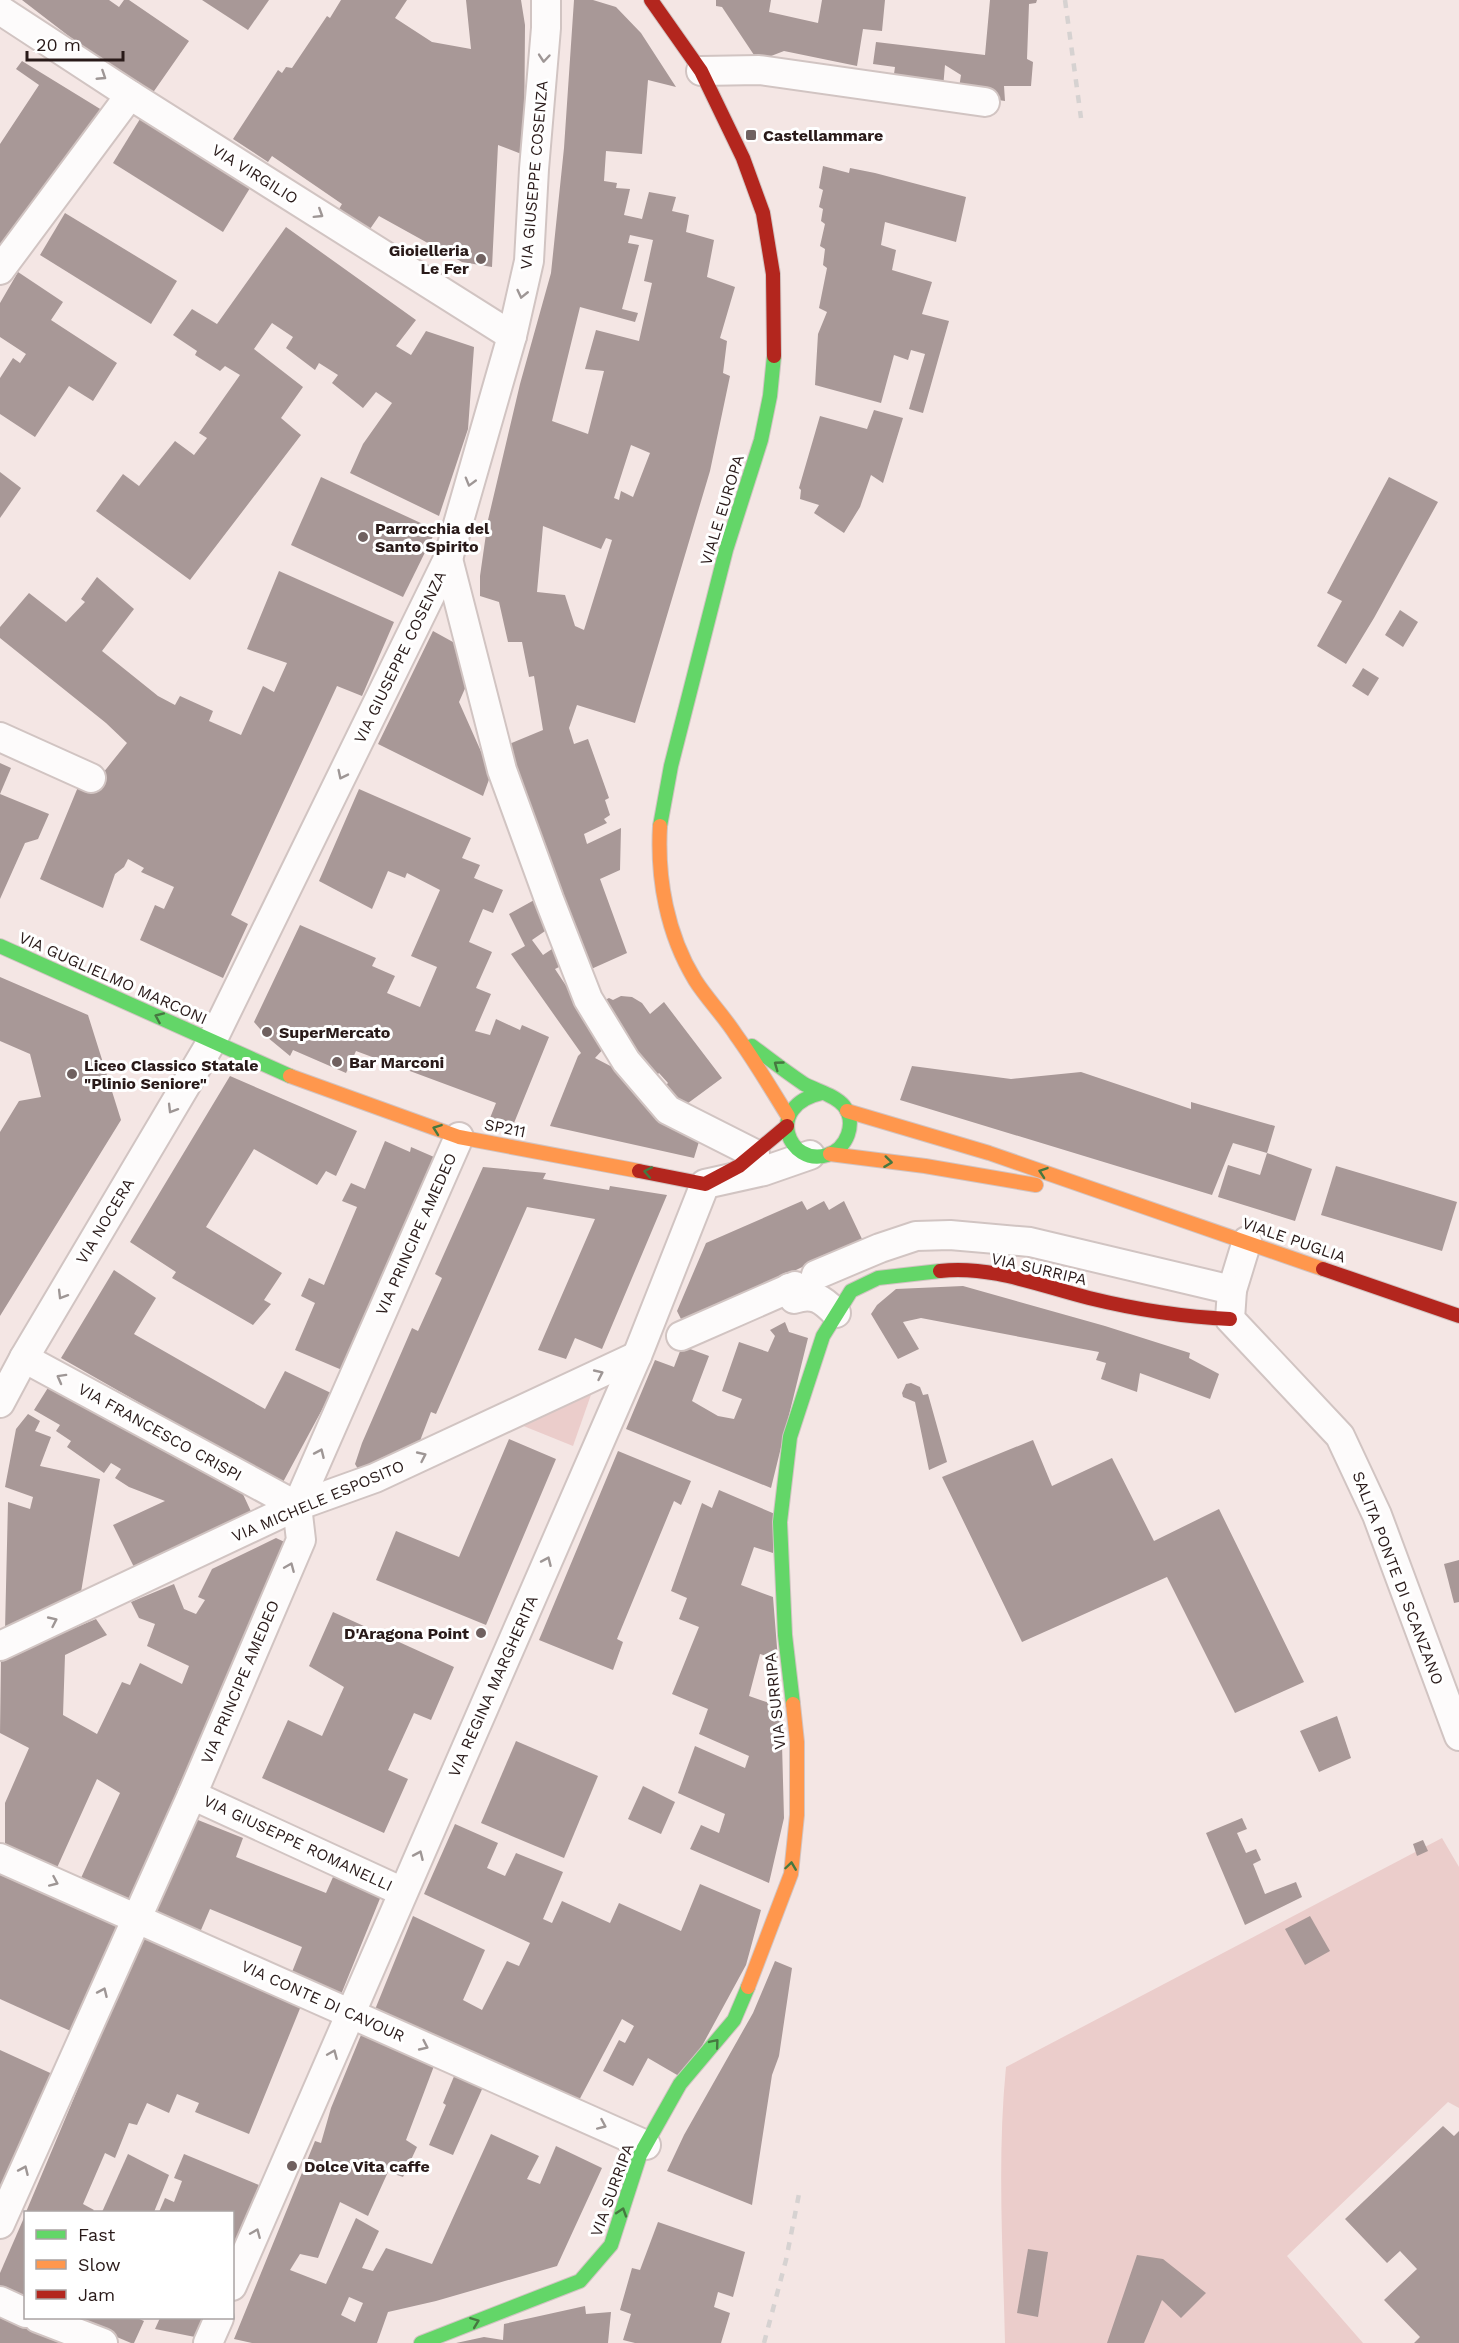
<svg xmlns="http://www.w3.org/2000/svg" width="1459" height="2343" font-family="'Work Sans',sans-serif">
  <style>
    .green { fill: #ebcdcb }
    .building { fill: #a89897; fill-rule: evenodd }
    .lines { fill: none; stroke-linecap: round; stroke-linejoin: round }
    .street-casing { stroke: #d1c4c2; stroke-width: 32 }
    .fast-casing { stroke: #d1c4c2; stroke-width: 16 }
    .slow-casing { stroke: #d1c4c2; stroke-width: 16 }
    .jam-casing { stroke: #d1c4c2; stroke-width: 16 }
    .street { stroke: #fdfbfb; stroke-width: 28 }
    .fast { stroke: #63d668; stroke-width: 14 }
    .slow { stroke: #ff974d; stroke-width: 14 }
    .jam { stroke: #b3261e; stroke-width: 14 }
    .rail { stroke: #d6d2d1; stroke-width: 4.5; stroke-dasharray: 8 8; stroke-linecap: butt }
    .oneway { stroke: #9e9695 }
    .oneway2 { stroke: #467840 }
    .poi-dot { fill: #706160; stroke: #fff; stroke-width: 2 }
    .labels { text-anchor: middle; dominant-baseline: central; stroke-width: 6; stroke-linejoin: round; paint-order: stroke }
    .poi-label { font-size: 16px; font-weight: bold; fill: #291a19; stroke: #fff; text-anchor: start }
    .street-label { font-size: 16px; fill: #291a19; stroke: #fff }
  </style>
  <rect width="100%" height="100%" fill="#f4e6e4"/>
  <g class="green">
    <polygon points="593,1389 573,1446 521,1425"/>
    <path d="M1442,1838L1459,1867V2108L1448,2102L1287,2256L1363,2343H1005C1003,2251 997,2158 1006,2067Z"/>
  </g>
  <g class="building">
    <polygon points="22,0 109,0 119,7 124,0 129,0 189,41 152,94 87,50"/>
    <polygon points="202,0 269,0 248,30"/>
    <polygon points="341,0 407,0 395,18 432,42 471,49 466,0 521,0 525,25 524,155 498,145 492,267 462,262 379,216 370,229 339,209 342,204 272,156 268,162 233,139 278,70 282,73 286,67 292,68 327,16 330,18"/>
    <path d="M574,0H593L616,7L641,33L676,87L648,80L642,154L606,151L604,181L617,183L616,188L630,189L624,215L642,219L649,192L676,197L672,211L689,215L686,232L714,240L707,277L735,287L720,338L727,341L723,373L730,376L710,471L635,723L577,705L569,728L574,744L588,739L609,798L605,800L610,815L604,819L607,823L584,834L587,844L621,828L620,870L600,879L627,953L589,970L507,745L543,730L534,676L529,677L522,642H508L499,602L480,596V576L488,520L520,384L551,273L564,148ZM630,235L653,240L644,281L652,283L639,341L596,330L585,369L604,371L588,434L552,421L580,307L635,322L638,313L622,309L639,245L628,243ZM631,445L650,453L633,497L621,491L619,500L614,498ZM543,526L601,549L606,538L612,540L584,630L575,626L565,595L537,592Z"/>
    <polygon points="716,0 771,0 769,12 818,23 822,0 885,0 882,31 863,29 857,66 784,51 758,61 722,7 716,6"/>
    <polygon points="990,0 1037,0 1036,3 1029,4 1027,59 1033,62 1031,86 1004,86 1005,101 958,94 961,75 945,65 943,88 893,81 895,67 873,64 876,42 985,55"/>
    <polygon points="22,61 110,115 0,254 0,144 39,85 16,69"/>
    <polygon points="140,119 250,188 223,232 113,163"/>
    <polygon points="823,166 849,173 850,168 875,173 966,197 956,242 885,222 881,245 896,250 892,270 932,282 922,314 949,321 923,413 909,409 925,354 911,350 908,360 894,355 881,403 815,385 818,334 827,312 819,308 827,268 823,265 825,249 820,246 825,224 821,221 823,209 819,207 823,190 819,188"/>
    <polygon points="65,213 177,281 151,324 40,255"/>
    <polygon points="286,227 416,320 396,346 411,355 426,331 474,347 468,429 439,516 350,473 363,444 392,403 376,392 363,408 332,383 338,375 319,363 315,370 286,348 293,337 272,323 254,349 303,387 281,418 301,435 190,580 96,511 123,474 139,486 175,441 194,455 207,438 199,433 240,375 225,366 220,371 195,355 197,351 173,335 192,309 217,324"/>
    <polygon points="18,272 63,302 51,320 117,363 93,401 69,386 35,437 0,414 0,378 13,358 20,363 26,354 0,337 0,303"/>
    <polygon points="874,410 903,418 883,483 871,475 860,507 844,533 814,513 819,505 800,499 801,490 799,488 820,416 867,429"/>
    <polygon points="0,472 21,488 0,518"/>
    <polygon points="321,477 436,530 403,597 291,545"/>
    <polygon points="1389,477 1438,502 1374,618 1346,664 1317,646 1342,601 1327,593"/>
    <polygon points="279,571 394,622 362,696 337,686 231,915 248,924 223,978 140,940 155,905 164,909 174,887 141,872 144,868 128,859 124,867 115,874 103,908 40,879 78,787 87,793 127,743 106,723 0,638 0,627 29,593 66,622 85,602 81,599 97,577 134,609 102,651 158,696 175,705 180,696 213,711 209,721 241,735 263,686 274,692 287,663 247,649"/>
    <polygon points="1400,610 1418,622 1403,647 1385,635"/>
    <polygon points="433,631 462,647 467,684 459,702 491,774 483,796 378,744"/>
    <polygon points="1363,668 1379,678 1368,696 1352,686"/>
    <polygon points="0,763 11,768 0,794"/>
    <polygon points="359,789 471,838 462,858 480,865 474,878 503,890 493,913 483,909 469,942 492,952 476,988 491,994 475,1031 490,1035 496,1019 520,1030 522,1025 549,1037 514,1123 490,1118 496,1103 356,1051 346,1073 293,1050 290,1056 267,1037 254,1022 300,925 376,958 372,966 395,976 387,993 420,1007 437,967 411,956 440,890 407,873 405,878 388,871 372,909 319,881"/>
    <polygon points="0,794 49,814 38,839 25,843 0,899"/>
    <polygon points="536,899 548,929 532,940 543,955 558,945 565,964 555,969 606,1046 595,1058 618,1070 701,1135 694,1158 550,1126 578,1056 581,1053 511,954 525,946 509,914"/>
    <polygon points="0,977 88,1015 121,1120 0,1316 0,1132 19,1101 41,1097 30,1054 0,1041"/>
    <polygon points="621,996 632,997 642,1003 650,1014 664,1002 722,1078 680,1109 661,1090 668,1083 659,1073 651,1081 603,1001 609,998 613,1000"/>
    <polygon points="912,1066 1011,1079 1081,1072 1191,1109 1191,1102 1275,1126 1267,1153 1233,1143 1212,1195 900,1100"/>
    <polygon points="230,1076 357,1131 336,1176 326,1171 317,1185 254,1149 206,1227 282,1273 264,1300 271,1304 253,1325 172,1278 176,1272 130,1242"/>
    <polygon points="385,1141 410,1152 411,1147 434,1157 342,1370 295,1350 315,1303 301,1296 309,1278 324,1285 357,1207 342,1201 351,1183 365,1189"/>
    <polygon points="1267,1153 1312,1169 1295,1221 1218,1197 1228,1165 1260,1175"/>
    <polygon points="1336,1166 1457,1202 1442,1251 1321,1215"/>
    <polygon points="483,1167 546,1173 543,1179 609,1190 610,1186 667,1195 602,1349 575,1338 566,1359 538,1350 595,1219 527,1207 436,1414 431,1412 418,1446 358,1469 355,1464 362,1443 412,1328 418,1331 442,1278 435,1274"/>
    <polygon points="802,1201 807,1210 824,1201 829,1210 844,1201 862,1239 683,1323 677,1311 706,1243"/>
    <polygon points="114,1270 156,1298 134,1334 265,1409 285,1371 331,1393 282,1484 61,1358"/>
    <polygon points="963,1286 1105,1326 1190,1353 1189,1358 1219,1374 1210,1399 1140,1373 1137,1392 1101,1379 1106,1363 1096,1360 1099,1352 921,1318 903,1322 919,1349 898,1359 871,1314 877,1305 896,1289"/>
    <polygon points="785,1322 789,1332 808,1338 771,1488 626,1429 655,1360 674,1367 682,1346 709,1356 692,1401 718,1416 734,1419 742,1399 722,1391 739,1342 768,1352 775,1336 770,1330"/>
    <polygon points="51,1383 241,1490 255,1520 136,1571 113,1525 165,1501 129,1487 115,1478 121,1469 111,1463 104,1473 67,1447 71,1441 56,1431 60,1425 34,1410"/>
    <polygon points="911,1383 920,1387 923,1395 928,1394 947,1462 929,1470 915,1402 903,1397 902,1393 906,1384"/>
    <polygon points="28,1414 40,1421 35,1431 51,1437 40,1466 100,1479 80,1598 5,1630 8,1502 30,1509 33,1497 5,1487 16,1429"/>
    <polygon points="509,1439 556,1459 486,1625 376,1580 396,1531 459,1557"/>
    <polygon points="1033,1440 1052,1486 1112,1458 1154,1541 1219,1509 1304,1682 1235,1713 1167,1577 1022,1642 942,1477"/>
    <polygon points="618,1451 691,1481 681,1505 674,1501 617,1639 623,1642 613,1670 539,1640"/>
    <polygon points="719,1490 775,1514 773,1553 754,1547 741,1585 773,1597 778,1660 760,1654 749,1696 781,1707 784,1818 769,1883 690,1849 701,1825 719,1833 725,1814 678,1793 695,1746 745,1768 749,1756 699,1734 708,1709 672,1694 699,1627 679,1619 687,1598 671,1591 702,1503 712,1508"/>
    <polygon points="276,1538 291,1545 131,1900 81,1878 120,1793 97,1779 56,1870 5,1847 5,1803 29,1748 0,1733 1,1659 96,1619 107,1635 65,1655 63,1715 97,1734 122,1682 130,1685 140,1663 182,1684 189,1666 147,1646 155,1624 139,1618 131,1602 174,1584 184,1609 196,1614 205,1600 198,1597 212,1569"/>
    <polygon points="1459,1560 1459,1602 1454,1603 1444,1564"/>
    <polygon points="333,1612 454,1667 431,1720 414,1713 388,1770 408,1779 384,1833 262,1778 288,1720 322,1736 344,1687 309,1666"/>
    <polygon points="1337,1716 1351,1758 1319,1772 1300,1731"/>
    <polygon points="516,1741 598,1776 564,1858 481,1823"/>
    <polygon points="643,1786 675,1802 661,1834 628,1819"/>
    <polygon points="193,1818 243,1838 236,1857 326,1893 333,1877 381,1896 340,1997 290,1977 302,1947 210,1909 198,1937 152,1918"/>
    <polygon points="1242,1818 1247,1829 1237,1833 1246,1853 1256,1849 1261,1860 1253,1864 1265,1894 1296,1882 1302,1897 1245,1925 1206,1833"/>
    <polygon points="455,1824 498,1843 487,1868 505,1876 516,1853 563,1872 543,1919 552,1923 562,1901 610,1923 619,1903 681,1931 700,1884 761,1910 746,1965 684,2079 648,2058 633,2086 603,2071 619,2040 625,2043 634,2026 622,2019 576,2106 374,2012 413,1916 485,1950 463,2000 482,2010 507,1961 519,1966 530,1943 424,1894"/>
    <polygon points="1423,1840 1428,1851 1417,1856 1413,1844"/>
    <polygon points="0,1866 125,1923 75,2033 0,1999"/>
    <polygon points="1310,1916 1330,1951 1305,1965 1285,1929"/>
    <polygon points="143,1934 301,2006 249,2134 195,2112 199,2103 177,2094 169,2113 147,2103 137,2125 129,2123 115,2158 105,2153 83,2204 94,2210 92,2212 26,2212"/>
    <polygon points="775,1961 792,1968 779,2056 772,2075 752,2205 667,2171 684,2135 753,2013"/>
    <path d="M361,2035L434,2066L406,2140L417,2147L403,2177L388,2172L368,2216L340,2202L318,2258L300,2254L290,2270L326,2284L356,2218L379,2231L362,2268L373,2271L386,2248L432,2264L491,2134L539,2156L527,2179L540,2184L556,2146L602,2168L557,2266L436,2301L388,2312L377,2343H252L234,2339L315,2141L321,2143L331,2108ZM349,2297L363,2303L355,2322L341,2315Z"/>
    <polygon points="0,2050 59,2077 0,2214"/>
    <polygon points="455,2074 483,2087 453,2155 429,2145 446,2105 443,2103"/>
    <polygon points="1443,2126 1454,2136 1459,2131 1459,2343 1414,2343 1420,2337 1384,2300 1417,2269 1400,2251 1387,2263 1345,2219"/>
    <polygon points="128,2154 169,2175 154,2212 102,2212"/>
    <polygon points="184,2154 259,2185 233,2249 232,2212 159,2212 165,2198 174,2202 182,2181 174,2178"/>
    <polygon points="26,2213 26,2297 0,2286 0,2273"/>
    <polygon points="658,2222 745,2252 733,2297 718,2292 714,2307 730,2313 721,2343 635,2343 623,2340 631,2314 620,2310 632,2268 640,2270"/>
    <polygon points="1028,2249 1048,2252 1038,2317 1017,2313"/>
    <polygon points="1137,2255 1163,2259 1206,2293 1181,2318 1162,2300 1144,2343 1107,2343"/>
    <polygon points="585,2306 586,2314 611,2312 608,2343 456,2343 484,2337 503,2340 504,2324"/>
    <polygon points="0,2313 74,2343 0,2343"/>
    <polygon points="72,2318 137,2318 144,2321 134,2343 131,2343"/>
    <polygon points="160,2318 204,2318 195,2337 155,2329"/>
  </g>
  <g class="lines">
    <defs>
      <g id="street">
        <polyline points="0,10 130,95 512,336"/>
        <polyline points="701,71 759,70 985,102"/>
        <polyline points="0,270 130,95"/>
        <polyline points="448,559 502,770 549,899 588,999 626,1061 668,1110 755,1154"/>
        <polyline points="0,737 91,778"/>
        <polyline points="1247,1241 1232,1290 1230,1319 1340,1436 1377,1515 1459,1736"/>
        <polyline points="816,1275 880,1248 916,1236 950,1235 1030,1242 1232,1290"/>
        <path d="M789,1288L794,1299C814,1292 823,1300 836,1313"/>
        <polyline points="681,1336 795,1286"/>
        <polyline points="24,1358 297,1506"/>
        <polyline points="0,1403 24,1358 212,1041 448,559 512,336 529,261 534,169 546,28 546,0"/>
        <polyline points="0,1646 297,1506 375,1478 637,1356"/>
        <polyline points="192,1795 403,1892"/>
        <polyline points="0,1858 646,2145"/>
        <polyline points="0,2224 192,1795 301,1540 297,1506 459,1137"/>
        <polyline points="232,2286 637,1356 705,1184 764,1171 810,1155"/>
        <polyline points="0,2301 26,2313"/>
        <polyline points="38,2318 103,2343"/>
        <polyline points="208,2343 219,2318"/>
      </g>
      <g id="fast">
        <polyline points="660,826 671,766 726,550 761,440 770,396 774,356"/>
        <polyline points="0,946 290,1076"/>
        <path d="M752,1046C769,1059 786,1072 804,1084C817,1091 835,1095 844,1106C857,1123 847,1149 827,1155C789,1167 763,1106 822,1093"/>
        <polyline points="793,1704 785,1635 780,1522 790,1437 823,1336 851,1291 878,1278 940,1271"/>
        <polyline points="421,2343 580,2281 611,2245 640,2155 680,2084 734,2020 748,1987"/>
      </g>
      <g id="slow">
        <path d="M660,826C657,879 667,934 695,980C707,999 724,1016 736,1035C755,1061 771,1089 788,1116"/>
        <polyline points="290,1076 459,1137 639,1171"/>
        <polyline points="847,1111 989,1153 1323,1269"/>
        <polyline points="830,1154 925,1166 1036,1185"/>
        <polyline points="748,1987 791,1874 797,1815 797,1742 793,1704"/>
      </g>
      <g id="jam">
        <polyline points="651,0 701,71 743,158 763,213 773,274 774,356"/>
        <polyline points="639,1171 705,1184 739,1166 787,1126"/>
        <polyline points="1323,1269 1459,1316"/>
        <path d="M940,1271C990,1265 1041,1286 1089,1298C1134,1309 1183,1317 1230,1319"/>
      </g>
    </defs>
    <use href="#street" class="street-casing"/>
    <use href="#fast" class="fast-casing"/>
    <use href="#slow" class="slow-casing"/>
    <use href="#jam" class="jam-casing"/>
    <use href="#street" class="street"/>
    <use href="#fast" class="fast"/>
    <use href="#slow" class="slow"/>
    <use href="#jam" class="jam"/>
    <g class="rail">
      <polyline points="1065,0 1081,118"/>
      <polyline points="764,2343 786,2260 799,2194"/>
    </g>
  </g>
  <defs><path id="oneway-chevron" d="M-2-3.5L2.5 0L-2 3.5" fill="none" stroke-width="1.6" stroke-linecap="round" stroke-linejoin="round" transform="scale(1.5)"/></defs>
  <g class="oneway">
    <use href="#oneway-chevron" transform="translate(544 58) rotate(95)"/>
    <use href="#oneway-chevron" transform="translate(102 76) rotate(33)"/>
    <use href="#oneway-chevron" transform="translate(319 214) rotate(32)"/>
    <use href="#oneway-chevron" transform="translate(522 294) rotate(103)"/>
    <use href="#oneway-chevron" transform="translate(470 482) rotate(106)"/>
    <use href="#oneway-chevron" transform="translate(342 775) rotate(116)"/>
    <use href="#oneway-chevron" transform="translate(172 1109) rotate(121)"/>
    <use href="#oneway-chevron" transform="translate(62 1295) rotate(121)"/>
    <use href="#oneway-chevron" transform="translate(599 1374) rotate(-25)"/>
    <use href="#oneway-chevron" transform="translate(61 1378) rotate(-151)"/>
    <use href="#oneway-chevron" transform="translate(320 1453) rotate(-66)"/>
    <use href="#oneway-chevron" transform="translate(422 1456) rotate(-25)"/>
    <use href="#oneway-chevron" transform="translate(547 1561) rotate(-66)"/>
    <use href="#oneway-chevron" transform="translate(290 1567) rotate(-67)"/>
    <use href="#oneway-chevron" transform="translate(53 1621) rotate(-25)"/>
    <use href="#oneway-chevron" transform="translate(419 1855) rotate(-66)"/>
    <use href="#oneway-chevron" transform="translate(54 1882) rotate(24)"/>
    <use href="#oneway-chevron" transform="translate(103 1992) rotate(-66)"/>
    <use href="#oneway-chevron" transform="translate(424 2046) rotate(25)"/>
    <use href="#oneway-chevron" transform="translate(333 2054) rotate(-67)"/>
    <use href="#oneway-chevron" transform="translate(602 2125) rotate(24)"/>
    <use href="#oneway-chevron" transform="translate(24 2170) rotate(-66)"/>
    <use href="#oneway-chevron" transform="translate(256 2233) rotate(-67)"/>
  </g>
  <g class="oneway2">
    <use href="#oneway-chevron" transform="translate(159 1017) rotate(-156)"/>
    <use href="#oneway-chevron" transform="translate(778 1065) rotate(-144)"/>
    <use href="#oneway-chevron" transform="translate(437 1129) rotate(-160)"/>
    <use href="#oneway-chevron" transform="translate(888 1162) rotate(7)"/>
    <use href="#oneway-chevron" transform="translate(648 1172) rotate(-169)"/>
    <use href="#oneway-chevron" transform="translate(1043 1172) rotate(-161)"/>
    <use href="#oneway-chevron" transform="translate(791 1866) rotate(-82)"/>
    <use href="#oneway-chevron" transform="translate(715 2043) rotate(-50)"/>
    <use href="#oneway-chevron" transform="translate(622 2212) rotate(-72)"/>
    <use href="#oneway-chevron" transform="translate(475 2322) rotate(-21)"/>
  </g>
  <g class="poi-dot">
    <rect x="745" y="129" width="12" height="12" rx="3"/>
    <circle cx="481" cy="259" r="6"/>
    <circle cx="363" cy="537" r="6"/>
    <circle cx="267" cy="1032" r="6"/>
    <circle cx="337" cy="1062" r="6"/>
    <circle cx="72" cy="1074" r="6"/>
    <circle cx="481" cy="1633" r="6"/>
    <circle cx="292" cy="2166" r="6"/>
  </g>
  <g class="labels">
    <g class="poi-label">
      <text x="763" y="135">Castellammare</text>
      <text x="469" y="250" text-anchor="end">Gioielleria<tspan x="469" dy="18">Le Fer</tspan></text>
      <text x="375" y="528">Parrocchia del<tspan x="375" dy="18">Santo Spirito</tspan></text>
      <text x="279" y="1032">SuperMercato</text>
      <text x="349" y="1062">Bar Marconi</text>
      <text x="84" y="1065">Liceo Classico Statale<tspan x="84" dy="18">"Plinio Seniore"</tspan></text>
      <text x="469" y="1633" text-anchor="end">D'Aragona Point</text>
      <text x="304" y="2166">Dolce Vita caffe</text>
    </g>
    <g class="street-label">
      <text transform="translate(255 174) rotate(32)">VIA VIRGILIO</text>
      <text transform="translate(534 175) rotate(-85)">VIA GIUSEPPE COSENZA</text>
      <text transform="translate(722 510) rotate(-73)">VIALE EUROPA</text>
      <text transform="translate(400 657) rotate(-64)">VIA GIUSEPPE COSENZA</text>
      <text transform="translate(113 978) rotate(24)">VIA GUGLIELMO MARCONI</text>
      <text transform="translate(505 1128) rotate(11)">SP211</text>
      <text transform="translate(105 1221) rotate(-59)">VIA NOCERA</text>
      <text transform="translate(416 1234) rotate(-66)">VIA PRINCIPE AMEDEO</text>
      <text transform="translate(1294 1240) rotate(19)">VIALE PUGLIA</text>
      <text transform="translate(1039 1269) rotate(13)">VIA SURRIPA</text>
      <text transform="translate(160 1432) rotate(29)">VIA FRANCESCO CRISPI</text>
      <text transform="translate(318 1501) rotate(-23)">VIA MICHELE ESPOSITO</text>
      <text transform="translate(1398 1578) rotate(69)">SALITA PONTE DI SCANZANO</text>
      <text transform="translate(240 1682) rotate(-67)">VIA PRINCIPE AMEDEO</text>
      <text transform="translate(493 1686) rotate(-66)">VIA REGINA MARGHERITA</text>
      <text transform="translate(775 1701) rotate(-96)">VIA SURRIPA</text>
      <text transform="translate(298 1843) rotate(25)">VIA GIUSEPPE ROMANELLI</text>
      <text transform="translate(323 2001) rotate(24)">VIA CONTE DI CAVOUR</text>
      <text transform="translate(612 2190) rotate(-70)">VIA SURRIPA</text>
    </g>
  </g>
  <rect x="24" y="2211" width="210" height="108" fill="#ffffff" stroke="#a9a3a3" stroke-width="1.5"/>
  <rect x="36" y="2230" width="30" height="9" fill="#63d668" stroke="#a9a3a3" stroke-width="1.5"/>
  <text x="78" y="2241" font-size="18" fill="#291a19">Fast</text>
  <rect x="36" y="2260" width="30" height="9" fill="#ff974d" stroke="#a9a3a3" stroke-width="1.5"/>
  <text x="78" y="2271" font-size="18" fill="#291a19">Slow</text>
  <rect x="36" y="2290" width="30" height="9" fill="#b3261e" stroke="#a9a3a3" stroke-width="1.5"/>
  <text x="78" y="2301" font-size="18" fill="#291a19">Jam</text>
  <path d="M27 51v9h96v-9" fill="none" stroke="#291a19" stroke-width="3"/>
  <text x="36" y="51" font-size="18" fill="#291a19" stroke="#ffffff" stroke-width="4.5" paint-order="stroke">20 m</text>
</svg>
